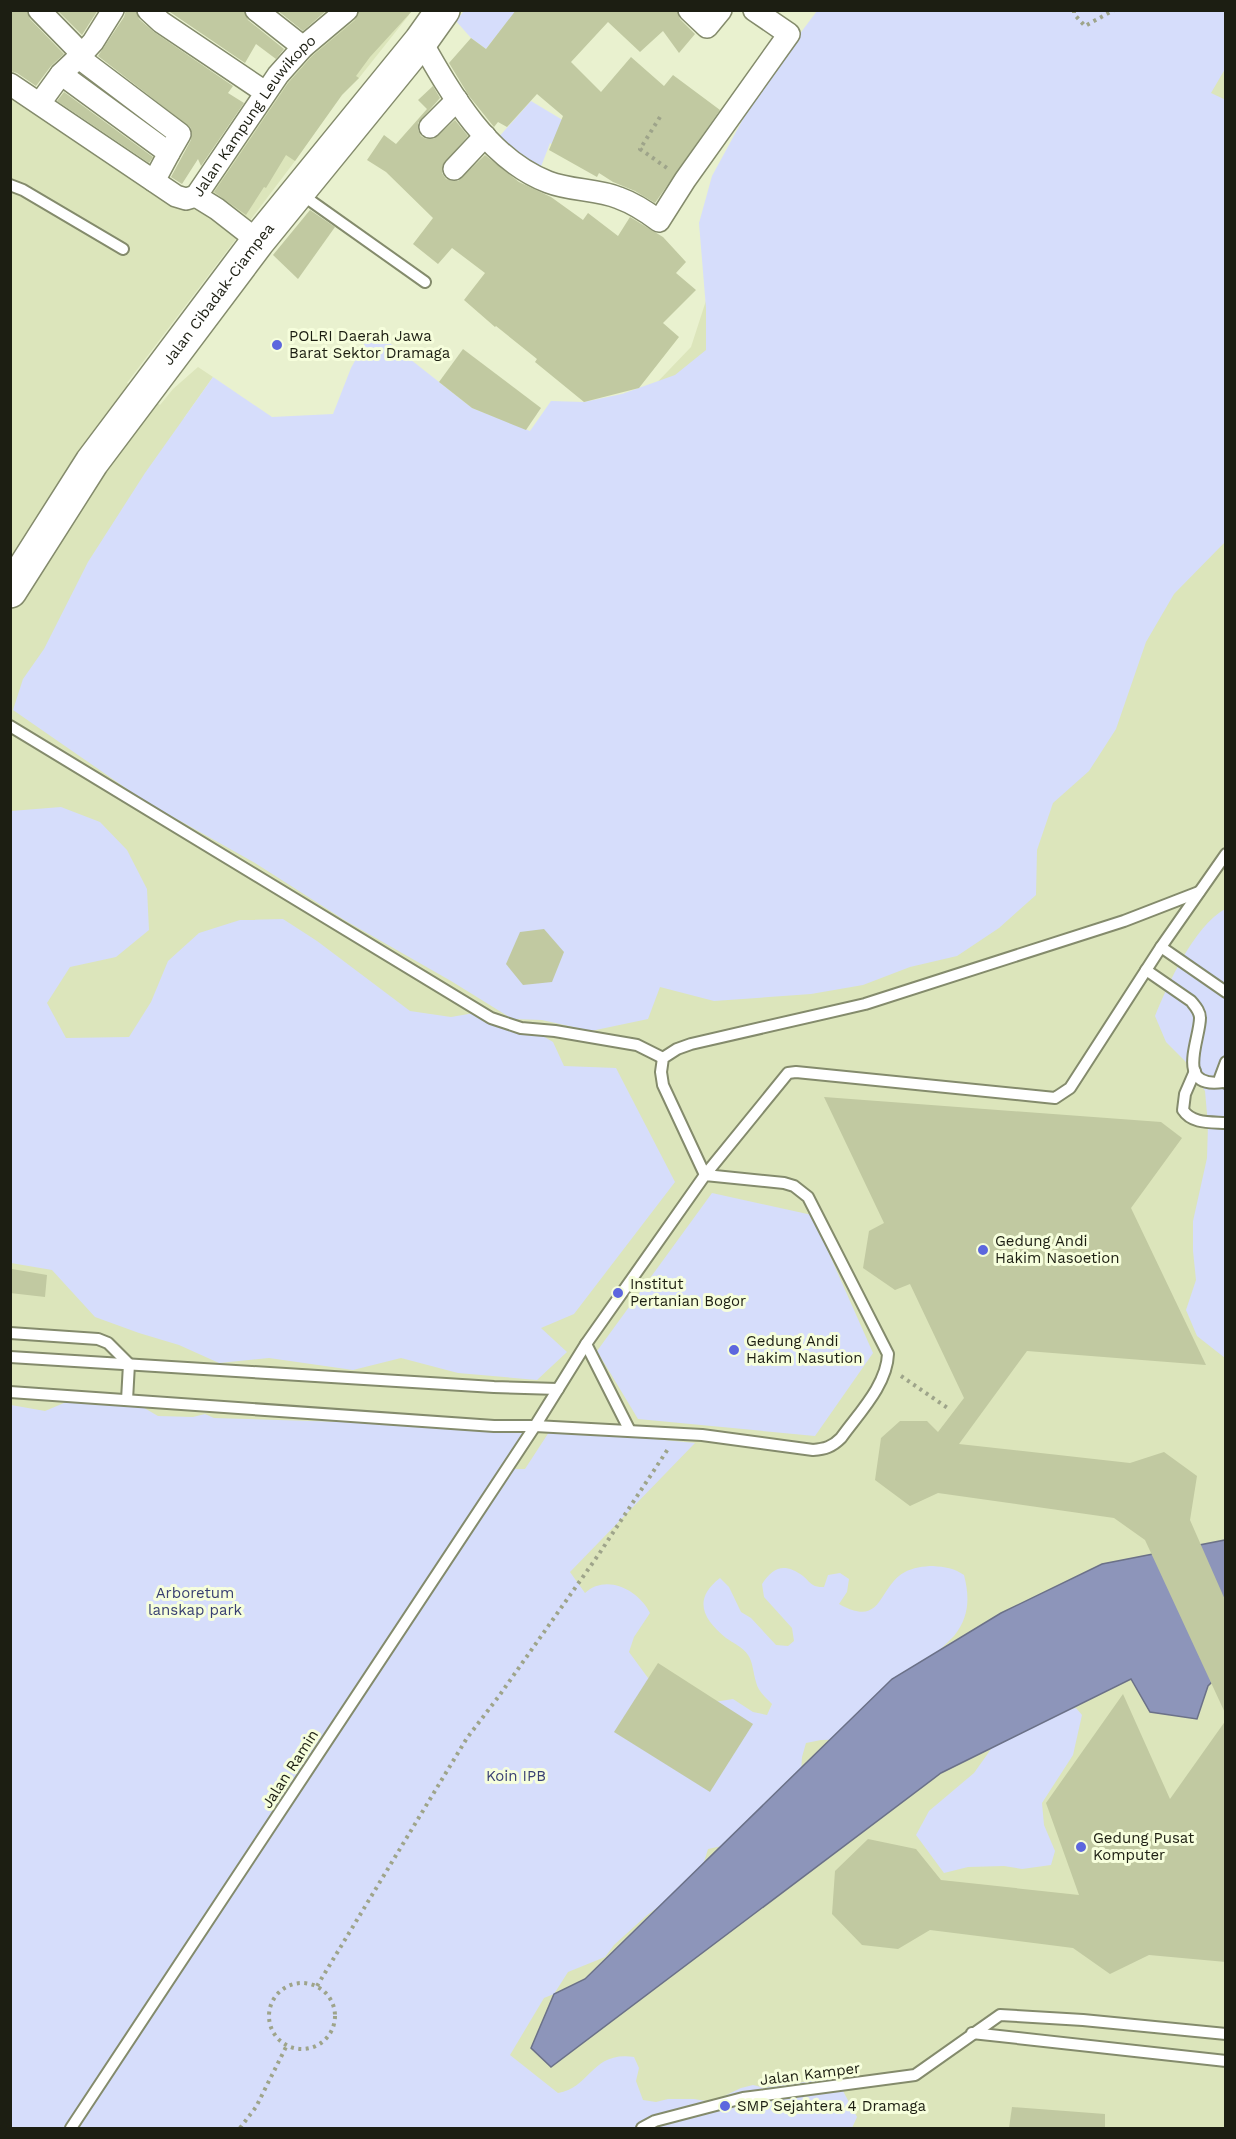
<svg xmlns="http://www.w3.org/2000/svg" width="1236" height="2139" font-family="'Work Sans',sans-serif">
  <style>
    .built { fill: #dce5bb }
    .green { fill: #d6ddfb }
    .water { fill: #8d95ba; stroke: #6b7188; stroke-width: 1.5 }
    .building { fill: #c1c9a1 }
    .lines { fill: none; stroke-linecap: round; stroke-linejoin: round }
    .lane-casing { stroke: #848b6c; stroke-width: 14 }
    .street-casing { stroke: #848b6c; stroke-width: 24 }
    .highway-casing { stroke: #848b6c; stroke-width: 36 }
    .path { stroke: #9ea48a; stroke-width: 4; stroke-dasharray: 3 4.5; stroke-linecap: butt }
    .lane { stroke: #fff; stroke-width: 10 }
    .street { stroke: #fff; stroke-width: 21 }
    .highway { stroke: #fff; stroke-width: 33 }
    .poi-dot { fill: #5d67de; stroke: #f6fedc; stroke-width: 2 }
    .labels { text-anchor: middle; dominant-baseline: central; stroke-width: 6; stroke-linejoin: round; paint-order: stroke }
    .street-label { font-size: 15px; fill: #1c1e12; stroke: #f6fedc }
    .poi-label { font-size: 15px; fill: #1c1e12; stroke: #f6fedc; text-anchor: start }
    .park-label { font-size: 15px; fill: #383f72; stroke: #f6fedc }
  </style>
  <rect width="100%" height="100%" fill="#e9f1cf"/>
  <polygon class="built" points="365,11 406,11 409,15 359,78 341,95 295,161 127,383 160,405 173,389 198,367 213,377 184,418 520,457 621,420 691,347 785,57 1225,11 1225,2128 11,2128 10,86 202,211 209,185 245,128 324,38"/>
  <g class="green">
    <polygon points="464,11 516,11 486,49 471,38 456,21"/>
    <polygon points="817,11 1225,11 1225,69 1211,93 1226,100 1225,542 1174,594 1146,642 1116,729 1089,771 1053,803 1037,850 1036,895 999,928 957,956 910,967 863,985 811,994 714,1001 660,987 648,1019 591,1031 542,1020 514,1019 553,1042 564,1066 616,1068 675,1182 574,1314 541,1328 567,1352 537,1380 458,1373 401,1358 353,1370 269,1358 219,1363 179,1345 139,1333 95,1317 52,1270 11,1263 11,811 61,807 100,822 127,850 147,889 149,930 116,957 70,967 47,1003 66,1038 129,1037 151,1002 168,961 199,933 240,920 283,919 317,941 410,1011 451,1017 474,1013 511,1018 451,981 346,921 255,863 143,800 13,710 23,679 44,649 88,562 145,473 213,377 272,417 333,414 351,368 367,339 382,337 472,408 530,431 551,401 584,402 622,394 675,375 706,350 706,308 699,223 712,176 762,84"/>
    <polygon points="531,101 581,131 569,155 550,143 539,172 496,140"/>
    <path d="M1225,909V1358L1197,1336L1186,1310L1196,1280L1193,1251V1221L1207,1158L1208,1125L1205,1091L1185,1061L1166,1042L1155,1016C1168,984 1194,926 1225,909Z"/>
    <polygon points="712,1193 812,1215 873,1353 815,1436 638,1419 597,1351"/>
    <path d="M86,1398L139,1405L158,1416L193,1417L205,1414L214,1418L530,1428L511,1469H525L551,1429L695,1443L570,1572L585,1593C606,1573 639,1590 650,1613L634,1637L629,1652L648,1678L655,1675L708,1703L733,1699L753,1712L767,1715L772,1704C765,1697 758,1691 756,1682C753,1673 753,1662 748,1655C743,1647 733,1643 726,1638C702,1618 693,1599 720,1578L729,1587L741,1612L751,1618L776,1645L788,1646L794,1641L792,1628L764,1597L762,1584C774,1566 785,1563 803,1576C807,1579 810,1584 815,1586C818,1587 821,1587 824,1587L828,1575L840,1573L849,1579L847,1592L839,1604C884,1629 877,1587 905,1572C912,1568 924,1566 933,1566C945,1567 954,1568 964,1575C970,1598 969,1617 954,1636L849,1739L821,1740L806,1743L802,1757L801,1772L722,1846L708,1849L700,1875L646,1916L614,1945L605,1957L568,1972L554,1994L544,1998L510,2055L558,2093C591,2088 591,2051 634,2057L639,2068L636,2081L643,2100L656,2102L668,2099H694L706,2101L718,2099L741,2088L753,2085L765,2088L777,2084L789,2085L814,2080L825,2076L836,2078L857,2117L852,2128H11V1405L45,1411L64,1403Z"/>
    <polygon points="1076,1708 1082,1715 1073,1755 1042,1803 1044,1825 1055,1851 1051,1865 1022,1869 1004,1866 968,1867 944,1873 916,1835 929,1811 974,1773 1011,1721"/>
  </g>
  <polygon class="water" points="1225,1540 1225,1669 1208,1686 1197,1719 1150,1712 1131,1679 941,1773 551,2067 531,2048 554,1994 585,1979 892,1679 1001,1613 1102,1564"/>
  <g class="building">
    <polygon points="10,10 27,10 30,19 64,54 51,66 36,86 17,73 10,71"/>
    <polygon points="57,10 98,10 82,35"/>
    <polygon points="126,10 136,10 139,19 154,32 233,86 228,93 244,103 201,166 198,159 182,184 171,177 191,140 191,128 98,56 124,17"/>
    <polygon points="167,10 244,10 248,20 284,49 276,59 256,44 245,63"/>
    <polygon points="277,10 327,10 303,31"/>
    <polygon points="359,10 413,10 370,57 356,76 359,78 342,95 295,161 286,155 266,188 264,187 246,215 214,192 288,83 312,56 355,20"/>
    <polygon points="516,10 677,10 680,19 695,34 679,53 663,31 640,52 608,22 571,62 601,92 631,57 664,86 673,75 720,110 655,203 635,191 613,182 599,173 597,177 549,150 563,116 537,94 507,127 498,122 494,127 469,96 449,63 471,38 486,49"/>
    <polygon points="433,86 440,98 418,123 418,130 421,136 426,139 434,139 455,120 468,136 442,166 442,173 446,179 452,181 458,181 485,155 519,182 551,197 583,220 588,213 618,236 630,217 663,237 686,262 676,273 696,290 663,323 679,337 639,388 584,402 535,362 537,359 496,326 495,327 464,300 485,273 452,248 438,264 413,244 433,218 386,172 367,160 384,135 396,144 427,109 418,100"/>
    <polygon points="64,92 153,157 149,163 57,101"/>
    <polygon points="310,210 335,227 298,279 273,255"/>
    <polygon points="463,349 541,408 526,430 472,408 439,382"/>
    <polygon points="544,929 564,952 552,982 523,985 506,964 520,932"/>
    <polygon points="824,1097 1161,1122 1182,1138 1131,1208 1206,1365 1027,1351 959,1444 1130,1463 1164,1452 1197,1476 1190,1520 1226,1602 1226,1715 1145,1540 1114,1518 938,1493 910,1506 875,1480 881,1438 900,1421 927,1421 938,1432 964,1398 910,1284 895,1290 863,1268 869,1231 884,1223"/>
    <polygon points="12,1269 47,1275 45,1297 10,1293"/>
    <polygon points="658,1663 753,1724 710,1792 614,1732"/>
    <polygon points="1123,1694 1170,1799 1226,1720 1226,1962 1149,1955 1110,1974 1073,1948 930,1930 898,1949 862,1945 832,1914 835,1871 868,1839 916,1849 941,1880 1079,1895 1046,1803"/>
    <polygon points="1012,2107 1105,2114 1105,2128 1009,2128"/>
  </g>
  <g class="lines">
    <defs>
      <g id="lane">
        <polyline points="10,185 23,190 123,249"/>
        <polyline points="301,194 425,282"/>
        <polyline points="10,726 491,1018 521,1028 555,1031 637,1045 663,1058"/>
        <polyline points="1161,947 1226,992"/>
        <path d="M1146,970L1191,1001C1195,1006 1200,1011 1200,1018C1200,1040 1174,1089 1223,1082"/>
        <polyline points="1226,1062 1220,1078 1226,1083"/>
        <path d="M1195,1071L1185,1094L1183,1110C1192,1124 1210,1122 1226,1123"/>
        <path d="M705,1175L784,1183L794,1186L808,1197L888,1354C887,1385 858,1414 841,1438C832,1447 825,1449 813,1450L702,1435L535,1426L586,1344L705,1175L788,1073L796,1072L1055,1098L1070,1088L1161,947L1226,854"/>
        <polyline points="705,1175 663,1085 661,1072 663,1058 677,1049 691,1044 865,1004 1124,921 1199,892"/>
        <polyline points="10,1333 98,1339 108,1343 129,1364 127,1400"/>
        <polyline points="586,1344 630,1431"/>
        <polyline points="10,1357 494,1387 558,1389"/>
        <polyline points="10,1392 494,1426 535,1426"/>
        <polyline points="972,2033 1226,2061"/>
        <polyline points="71,2128 535,1426"/>
        <polyline points="642,2128 655,2121 743,2098 915,2075 1000,2015 1083,2020 1226,2034"/>
      </g>
      <g id="street">
        <polyline points="39,10 82,54 61,74 40,103"/>
        <polyline points="148,10 161,22 265,92"/>
        <polyline points="256,10 303,47"/>
        <polyline points="689,10 707,27 721,10"/>
        <path d="M421,41C451,94 488,159 548,182C571,191 597,189 619,198C633,203 647,212 659,221L685,180L789,34L754,10"/>
        <polyline points="82,54 93,42 113,10"/>
        <polyline points="78,57 180,134 169,153"/>
        <polyline points="61,74 169,153 154,181"/>
        <polyline points="10,84 176,196 186,199 196,196"/>
        <polyline points="430,127 457,100"/>
        <polyline points="454,169 485,136"/>
        <path id="s1" d="M258,241L217,209L196,196L278,75L303,47L347,10"/>
      </g>
      <g id="highway">
        <path id="s2" d="M10,591L92,462L258,241L421,41L443,10"/>
      </g>
    </defs>
    <use href="#lane" class="lane-casing"/>
    <use href="#street" class="street-casing"/>
    <use href="#highway" class="highway-casing"/>
    <g class="path">
      <polyline points="1074,10 1074,14 1085,26 1114,10"/>
      <polyline points="660,117 640,149 667,168"/>
      <polyline points="901,1376 949,1409"/>
      <circle cx="302" cy="2016" r="33"/>
      <polyline points="317,1986 467,1738 499,1696 599,1554 668,1449"/>
      <polyline points="240,2128 256,2107 286,2047"/>
    </g>
    <use href="#lane" class="lane"/>
    <use href="#street" class="street"/>
    <use href="#highway" class="highway"/>
  </g>
  <g class="poi-dot">
    <circle cx="277" cy="345" r="6"/>
    <circle cx="983" cy="1250" r="6"/>
    <circle cx="618" cy="1293" r="6"/>
    <circle cx="734" cy="1350" r="6"/>
    <circle cx="1081" cy="1847" r="6"/>
    <circle cx="725" cy="2106" r="6"/>
  </g>
  <g class="labels">
    <g class="street-label">
      <text stroke="none"><textPath href="#s1" startOffset="176">Jalan Kampung Leuwikopo</textPath></text>
      <text stroke="none"><textPath href="#s2" startOffset="363">Jalan Cibadak-Ciampea</textPath></text>
      <text transform="translate(290 1769) rotate(-57)">Jalan Ramin</text>
      <text transform="translate(810 2074) rotate(-7)">Jalan Kamper</text>
    </g>
    <g class="poi-label">
      <text x="289" y="336">POLRI Daerah Jawa<tspan x="289" dy="17">Barat Sektor Dramaga</tspan></text>
      <text x="995" y="1241">Gedung Andi<tspan x="995" dy="17">Hakim Nasoetion</tspan></text>
      <text x="630" y="1284">Institut<tspan x="630" dy="17">Pertanian Bogor</tspan></text>
      <text x="746" y="1341">Gedung Andi<tspan x="746" dy="17">Hakim Nasution</tspan></text>
      <text x="1093" y="1838">Gedung Pusat<tspan x="1093" dy="17">Komputer</tspan></text>
      <text x="737" y="2106">SMP Sejahtera 4 Dramaga</text>
    </g>
    <g class="park-label">
      <text x="195" y="1593">Arboretum<tspan x="195" dy="17">lanskap park</tspan></text>
      <text x="516" y="1776">Koin IPB</text>
    </g>
  </g>
  <rect width="1236" height="2139" fill="none" stroke="#1c1e12" stroke-width="24"/>
</svg>
